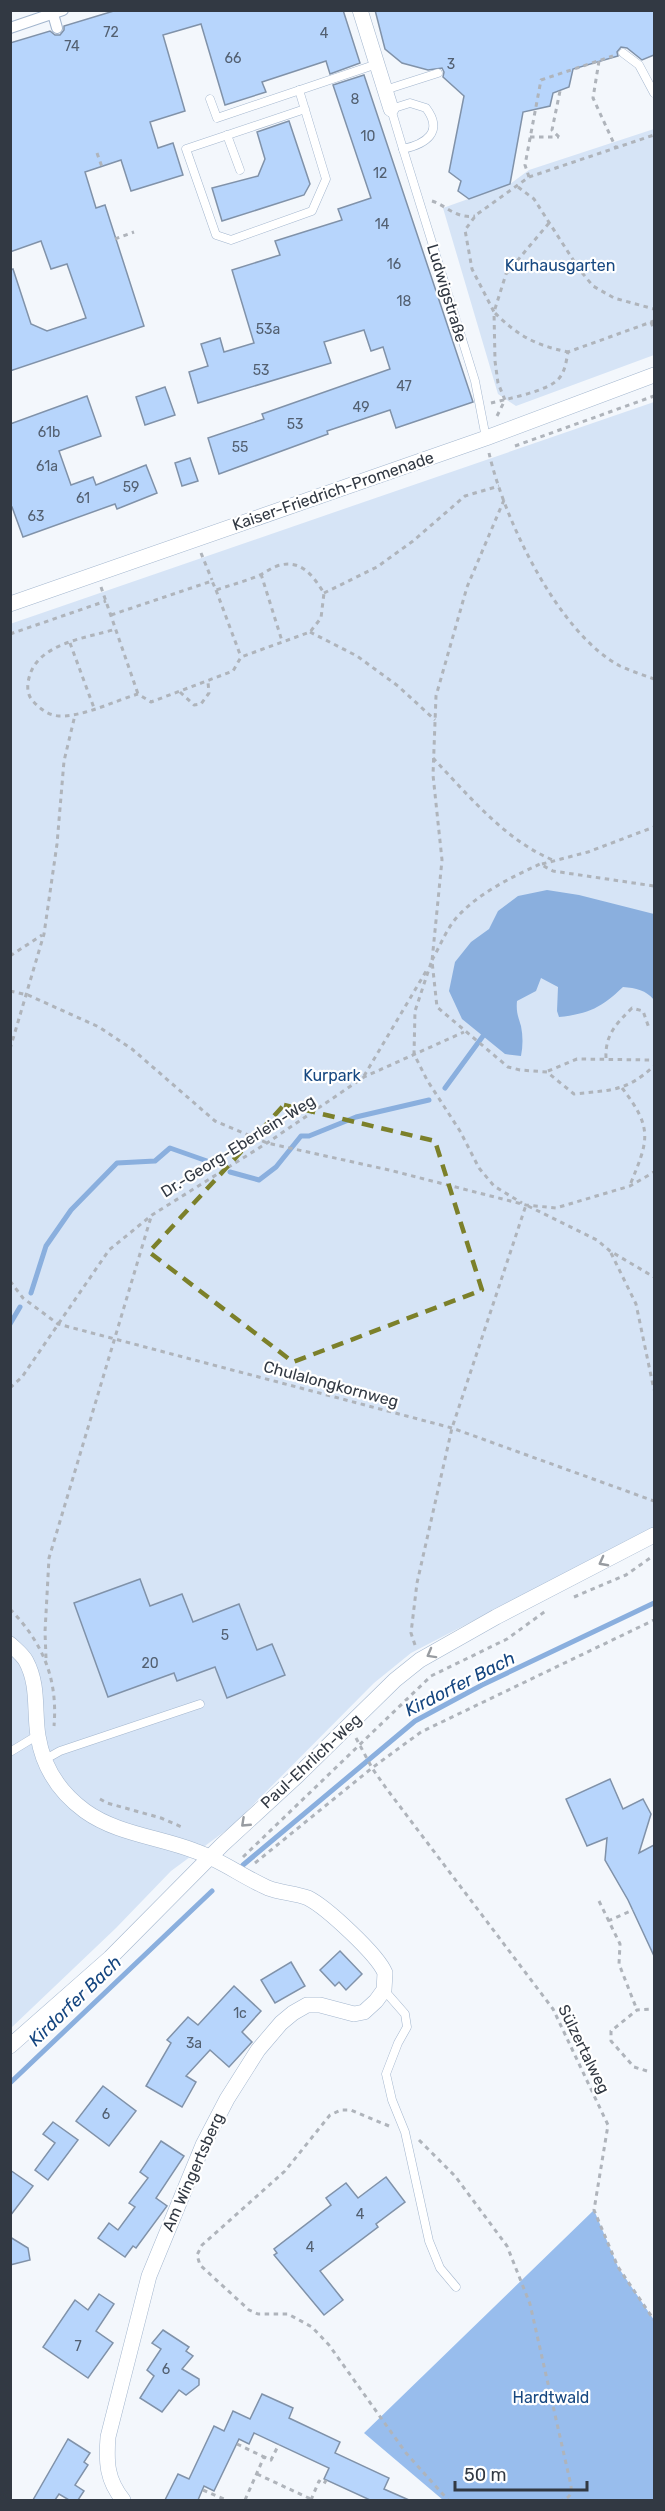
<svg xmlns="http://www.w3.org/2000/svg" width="665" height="2511" font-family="Rubik,sans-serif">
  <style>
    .green { fill: #d6e4f6 }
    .forest { fill: #98bded }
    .water { fill: #8aafde }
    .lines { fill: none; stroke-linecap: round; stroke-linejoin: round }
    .stream { stroke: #8aafde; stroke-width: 5 }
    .building { fill: #b7d5fc; stroke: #8092a9; stroke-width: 1.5 }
    .service-casing { stroke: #a3b6ce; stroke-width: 9 }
    .pedestrian-casing { stroke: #a3b6ce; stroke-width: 12 }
    .minor-casing { stroke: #a3b6ce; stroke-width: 16 }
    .path { stroke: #afb4bb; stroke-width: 3; stroke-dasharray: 4.5 4.5; stroke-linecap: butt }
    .service { stroke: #fff; stroke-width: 8 }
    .pedestrian { stroke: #fff; stroke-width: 10 }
    .minor { stroke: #fff; stroke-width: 15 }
    .oneway { stroke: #989ca1 }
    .marked { fill: none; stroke: #7c802a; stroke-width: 4.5; stroke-dasharray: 12 8; stroke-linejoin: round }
    .labels { text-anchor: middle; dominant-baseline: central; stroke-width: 4.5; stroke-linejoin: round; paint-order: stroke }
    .number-label { font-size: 14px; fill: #536071 }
    .park-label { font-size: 16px; fill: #174881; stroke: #fff }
    .street-label { font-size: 16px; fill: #323943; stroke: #fff }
    .water-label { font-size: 18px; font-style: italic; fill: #154680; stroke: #fff }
  </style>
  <rect width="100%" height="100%" fill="#f3f7fc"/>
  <g class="green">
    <polygon points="654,129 654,355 516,406 498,394 443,208 510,184 529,170"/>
    <polygon points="654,402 654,1527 411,1653 374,1683 232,1826 171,1871 116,1928 11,2028 10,624"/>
  </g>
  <polygon class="forest" points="594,2210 618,2267 654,2320 654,2500 443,2500 364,2433"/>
  <path class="water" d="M547,890L579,895L654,914V1000C646,990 636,988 623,987C602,1007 589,1014 559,1017L557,1011L558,987L541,978L536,991L517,1001C516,1012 518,1016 521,1026C523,1036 523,1046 521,1056L505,1054L462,1019L449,991L455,962L471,942L489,929L498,911L518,896Z"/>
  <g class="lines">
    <g class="stream">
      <polyline points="445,1088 483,1036"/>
      <polyline points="230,1172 259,1180 276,1167 301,1136 309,1136 356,1117 429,1100"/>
      <polyline points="31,1293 46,1246 71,1210 117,1163 155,1161 170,1148 207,1161"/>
      <polyline points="10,1324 20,1307"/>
      <polyline points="243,1865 415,1721 482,1685 654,1603"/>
      <polyline points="10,2083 212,1891"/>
    </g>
  </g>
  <g class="building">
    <polygon points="117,10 343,10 360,63 330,74 326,61 262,82 266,92 225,105 201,24 163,35 185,111 150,122 158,148 173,143 183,175 131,191 121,160 85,172 96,208 105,205 144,326 10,371 10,270 13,269 31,324 47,331 86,318 67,264 51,269 41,241 10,252 10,43 50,31 55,35 60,35 64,30 64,26"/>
    <polygon points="375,10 654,10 654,55 642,60 627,48 621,47 617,52 618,56 573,69 569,87 553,93 550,106 523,112 510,184 469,199 458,191 461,181 449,172 464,96 443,77 444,72 442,68 428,70 402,63 385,49"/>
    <polygon points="364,75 473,402 396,428 390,410 327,431 328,434 219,474 208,438 264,419 262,414 390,369 383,347 371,351 364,330 324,342 331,363 198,403 189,372 208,366 201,344 220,338 224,352 254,343 232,270 280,255 275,241 342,220 338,209 371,198 333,85"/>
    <polygon points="289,121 310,184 304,195 222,221 212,188 258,176 265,159 257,132"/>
    <polygon points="165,387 175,415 145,425 136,397"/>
    <polygon points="87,396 101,436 59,451 71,485 93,477 96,485 146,465 157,493 117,509 115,504 23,537 12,507 10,507 10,424"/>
    <polygon points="190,458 198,481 182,486 175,463"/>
    <polygon points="140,1579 150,1606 182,1594 193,1622 239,1604 257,1650 272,1644 285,1675 227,1698 215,1667 177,1681 174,1673 108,1697 74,1603"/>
    <polygon points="610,1779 623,1809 643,1799 651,1814 639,1853 654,1845 654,1956 628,1900 605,1860 607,1838 587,1846 566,1799"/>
    <polygon points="340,1951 362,1974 346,1990 339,1982 335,1986 320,1970"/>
    <polygon points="291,1962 305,1986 275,2003 261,1980"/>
    <polygon points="234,1986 261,2011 242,2032 252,2042 251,2043 229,2067 210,2050 186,2076 196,2082 182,2107 146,2086 171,2043 167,2040 188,2017 198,2025"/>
    <polygon points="103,2086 136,2111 109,2146 76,2121"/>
    <polygon points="53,2122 78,2140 48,2180 35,2170 55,2143 43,2134"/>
    <polygon points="161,2141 184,2156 156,2198 167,2206 136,2248 133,2246 125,2257 98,2238 109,2223 118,2230 135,2207 129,2203 148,2178 140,2172"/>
    <polygon points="10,2170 33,2186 10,2216"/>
    <polygon points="386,2177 405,2202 376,2224 378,2227 320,2271 343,2300 324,2315 274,2255 277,2253 274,2249 331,2205 326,2198 346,2183 358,2198"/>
    <polygon points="10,2237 28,2248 30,2260 10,2265"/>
    <polygon points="99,2294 114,2304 96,2331 113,2343 88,2378 43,2347 75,2300 88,2310"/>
    <polygon points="163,2330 189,2347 186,2351 193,2356 182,2369 199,2379 199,2385 186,2395 179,2390 162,2412 140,2398 154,2376 147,2370 161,2349 152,2343"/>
    <polygon points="262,2394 293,2408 289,2418 340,2442 335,2453 389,2478 384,2489 409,2500 370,2500 324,2479 329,2468 254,2433 249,2444 239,2439 214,2491 204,2486 198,2500 165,2500 178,2474 189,2479 214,2426 224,2431 233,2411 250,2419"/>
    <polygon points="68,2439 90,2453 84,2462 88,2465 75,2485 84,2491 78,2500 69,2500 59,2494 55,2500 33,2500"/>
  </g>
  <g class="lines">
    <defs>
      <g id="service">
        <polyline points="623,53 639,65 654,93"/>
        <polyline points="299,90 326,179 312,211 231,240 216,235 186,149 305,109"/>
        <polyline points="385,90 438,73"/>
        <polyline points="210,99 217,118 377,64"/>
        <path d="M410,103L426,108C444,132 426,144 403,149L391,109Z"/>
        <polyline points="227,135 240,170"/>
        <polyline points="403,149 475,381 486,438"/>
        <polyline points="10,1752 38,1735"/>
        <polyline points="44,1760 60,1751 200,1704"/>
        <polyline points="384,1990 405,2014 407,2027 398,2043 386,2074 392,2100 405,2132 429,2241 440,2268 456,2287"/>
      </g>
      <g id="pedestrian">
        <polyline points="53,14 57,28"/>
        <polyline points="10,28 63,10"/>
      </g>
      <g id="minor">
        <polyline points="360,10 391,109"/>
        <polyline points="10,604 486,438 654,375"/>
        <path d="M10,1644C15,1649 22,1654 26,1661C39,1685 34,1710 38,1736C43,1767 59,1792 85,1811C117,1834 159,1837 195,1851C221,1860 243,1877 268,1888C281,1893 295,1893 308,1898C326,1907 378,1955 385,1973L384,1990L376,2001L364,2012L354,2014L320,2005H307L293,2013L281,2023L258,2050L227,2099L203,2145L149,2276L108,2437C106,2463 107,2480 123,2500"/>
        <polyline points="10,2046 110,1958 222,1845 298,1775 395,1680 420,1660 496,1617 654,1535"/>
      </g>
    </defs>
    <use href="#service" class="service-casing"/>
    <use href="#pedestrian" class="pedestrian-casing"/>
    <use href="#minor" class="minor-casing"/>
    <g class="path">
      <polyline points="599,61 593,98 616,148"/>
      <polyline points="530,137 559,137"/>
      <polyline points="559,137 552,130 560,91"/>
      <polyline points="97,153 102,167"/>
      <polyline points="529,177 525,165 541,80 613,56"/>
      <polyline points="518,187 534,199 579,269 593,286 614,298 654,309"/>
      <path d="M432,201C447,206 456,219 475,216"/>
      <path d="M549,223L506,274L494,312C518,336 535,345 568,352"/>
      <polyline points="115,239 134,232"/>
      <polyline points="651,322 654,330"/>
      <path d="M491,403C507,399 542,392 555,382C565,375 566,362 568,352L654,321"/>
      <polyline points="497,416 505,400 498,383 495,361 494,312 472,269 465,230 476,215 529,177 654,135"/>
      <polyline points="515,446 654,396"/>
      <path d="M489,453C504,519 558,633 620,666C631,671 643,675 654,679"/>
      <path d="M504,500L467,587L436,696L433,775L442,860L432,961L437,1007L508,1067L520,1070L547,1072L574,1094C610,1090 626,1092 654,1066"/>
      <polyline points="201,553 212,580"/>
      <polyline points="261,574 282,641"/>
      <polyline points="101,587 138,694"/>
      <polyline points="216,590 241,657"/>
      <polyline points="324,593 377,567 413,541 465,496 499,486"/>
      <path d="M111,615L212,581L216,590C231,585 246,581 260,575C266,572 271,568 277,566C301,558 313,576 324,593L321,618L310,632L241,657L233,671L151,702L138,694C114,701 83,717 59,716C47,715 39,708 32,700C27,694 27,685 29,678C37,643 87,638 116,629"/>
      <polyline points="310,632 357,656 398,686 435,720"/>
      <polyline points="10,634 106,601"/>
      <polyline points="70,643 94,708"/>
      <polyline points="180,692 194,705 201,704 209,693 208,682"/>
      <path d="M433,758C468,795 506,841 553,860"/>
      <polyline points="542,864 588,852 654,827"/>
      <polyline points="10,956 42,935"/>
      <path d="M432,960C439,948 445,933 453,922C474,895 510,878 540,864L553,871L654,886"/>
      <polyline points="431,963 415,1011 414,1054 427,1080 460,1131 479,1168 494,1186 522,1203"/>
      <polyline points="10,991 28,995 99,1027 132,1049 215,1121 267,1143 389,1170 526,1205 556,1208 630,1186 654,1172"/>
      <polyline points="10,1049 44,934 57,844 64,761 75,715"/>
      <path d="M606,1058C605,1035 616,1024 632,1008L643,1011L649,1028"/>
      <polyline points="548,1071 577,1059 654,1060"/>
      <polyline points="364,1076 428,968"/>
      <path d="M622,1088C654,1129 648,1141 630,1185"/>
      <polyline points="528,1206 597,1240 610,1251 654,1277"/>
      <polyline points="611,1253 636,1304 654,1390"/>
      <polyline points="10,1281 23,1298 58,1324 452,1428 654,1501"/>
      <polyline points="10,1388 22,1377 109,1250 152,1215 267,1143 364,1077 464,1032"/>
      <polyline points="574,1597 626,1575 653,1556"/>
      <path d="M10,1609C43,1643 58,1679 54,1726"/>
      <polyline points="415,1645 411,1633 417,1583 452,1428 526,1205"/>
      <polyline points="46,1658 45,1632 49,1558 151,1217"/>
      <polyline points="356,1738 372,1768 386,1788 553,2009 608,2125 594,2210 618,2267 654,2320"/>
      <polyline points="100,1799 107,1803 161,1818 184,1828"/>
      <polyline points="243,1857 431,1676 507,1639 547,1610"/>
      <polyline points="255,1863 372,1768 421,1732 654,1620"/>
      <polyline points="599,1901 620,1944 619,1964 637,2010"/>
      <polyline points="608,1921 633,1910"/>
      <polyline points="647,2071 634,2067 611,2041 611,2031 637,2010 654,2009"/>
      <polyline points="389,2126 351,2110 341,2110 330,2115 285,2171 202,2245 197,2255 200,2265 249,2310 258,2314 288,2314 312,2327 329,2345 406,2453 448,2500"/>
      <path d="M419,2140L455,2176L507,2246L530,2304L570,2481C572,2490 573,2497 562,2500"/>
      <polyline points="237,2444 264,2457"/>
      <polyline points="257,2474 313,2500"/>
      <polyline points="203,2490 226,2500"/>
      <polyline points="245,2500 264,2457 271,2460 279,2444"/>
      <polyline points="311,2500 319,2481 324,2484 326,2480"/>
    </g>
    <use href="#service" class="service"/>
    <use href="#pedestrian" class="pedestrian"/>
    <use href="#minor" class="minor"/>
  </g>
  <defs><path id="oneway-chevron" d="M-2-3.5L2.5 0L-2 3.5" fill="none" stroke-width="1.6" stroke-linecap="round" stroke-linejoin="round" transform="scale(1.5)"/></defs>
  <g class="oneway">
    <use href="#oneway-chevron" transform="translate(603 1562) rotate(152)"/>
    <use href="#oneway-chevron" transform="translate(431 1654) rotate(151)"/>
    <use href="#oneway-chevron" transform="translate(245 1823) rotate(137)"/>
  </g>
  <path class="marked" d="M284,1105L435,1141L482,1290L293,1362L149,1252Z"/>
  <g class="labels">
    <g class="number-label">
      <text x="111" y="32">72</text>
      <text x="324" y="33">4</text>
      <text x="72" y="46">74</text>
      <text x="233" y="58">66</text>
      <text x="451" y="64">3</text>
      <text x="355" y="99">8</text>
      <text x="368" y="136">10</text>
      <text x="380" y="173">12</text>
      <text x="382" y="224">14</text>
      <text x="394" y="264">16</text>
      <text x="404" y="301">18</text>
      <text x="268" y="329">53a</text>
      <text x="261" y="370">53</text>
      <text x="404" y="386">47</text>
      <text x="361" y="407">49</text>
      <text x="295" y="424">53</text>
      <text x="49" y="432">61b</text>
      <text x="240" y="447">55</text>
      <text x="47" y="466">61a</text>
      <text x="131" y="487">59</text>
      <text x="83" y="498">61</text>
      <text x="36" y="516">63</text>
      <text x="225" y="1635">5</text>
      <text x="150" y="1663">20</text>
      <text x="240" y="2013">1c</text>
      <text x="194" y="2043">3a</text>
      <text x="106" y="2114">6</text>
      <text x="360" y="2214">4</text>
      <text x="310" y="2247">4</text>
      <text x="78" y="2346">7</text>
      <text x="166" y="2369">6</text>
    </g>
    <g class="park-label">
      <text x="560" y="265">Kurhausgarten</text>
      <text x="332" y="1075">Kurpark</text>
      <text x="551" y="2397">Hardtwald</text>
    </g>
    <g class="street-label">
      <text transform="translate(447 293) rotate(73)">Ludwigstraße</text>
      <text transform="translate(333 491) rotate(-19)">Kaiser-Friedrich-Promenade</text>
      <text transform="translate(238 1146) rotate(-32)">Dr.-Georg-Eberlein-Weg</text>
      <text transform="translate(331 1384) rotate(15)">Chulalongkornweg</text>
      <text transform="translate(311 1761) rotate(-43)">Paul-Ehrlich-Weg</text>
      <text transform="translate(584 2049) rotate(64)">Sülzertalweg</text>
      <text transform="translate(193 2172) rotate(-66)">Am Wingertsberg</text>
    </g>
    <g class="water-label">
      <text transform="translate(460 1684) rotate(-27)">Kirdorfer Bach</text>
      <text transform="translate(75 2001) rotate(-44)">Kirdorfer Bach</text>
    </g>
  </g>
  <rect width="665" height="2511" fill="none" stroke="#323943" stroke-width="24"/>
  <path d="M455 2481v9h132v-9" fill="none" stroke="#323943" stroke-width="3"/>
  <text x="464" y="2481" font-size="18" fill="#323943" stroke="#ffffff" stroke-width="4.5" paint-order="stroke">50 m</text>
</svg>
